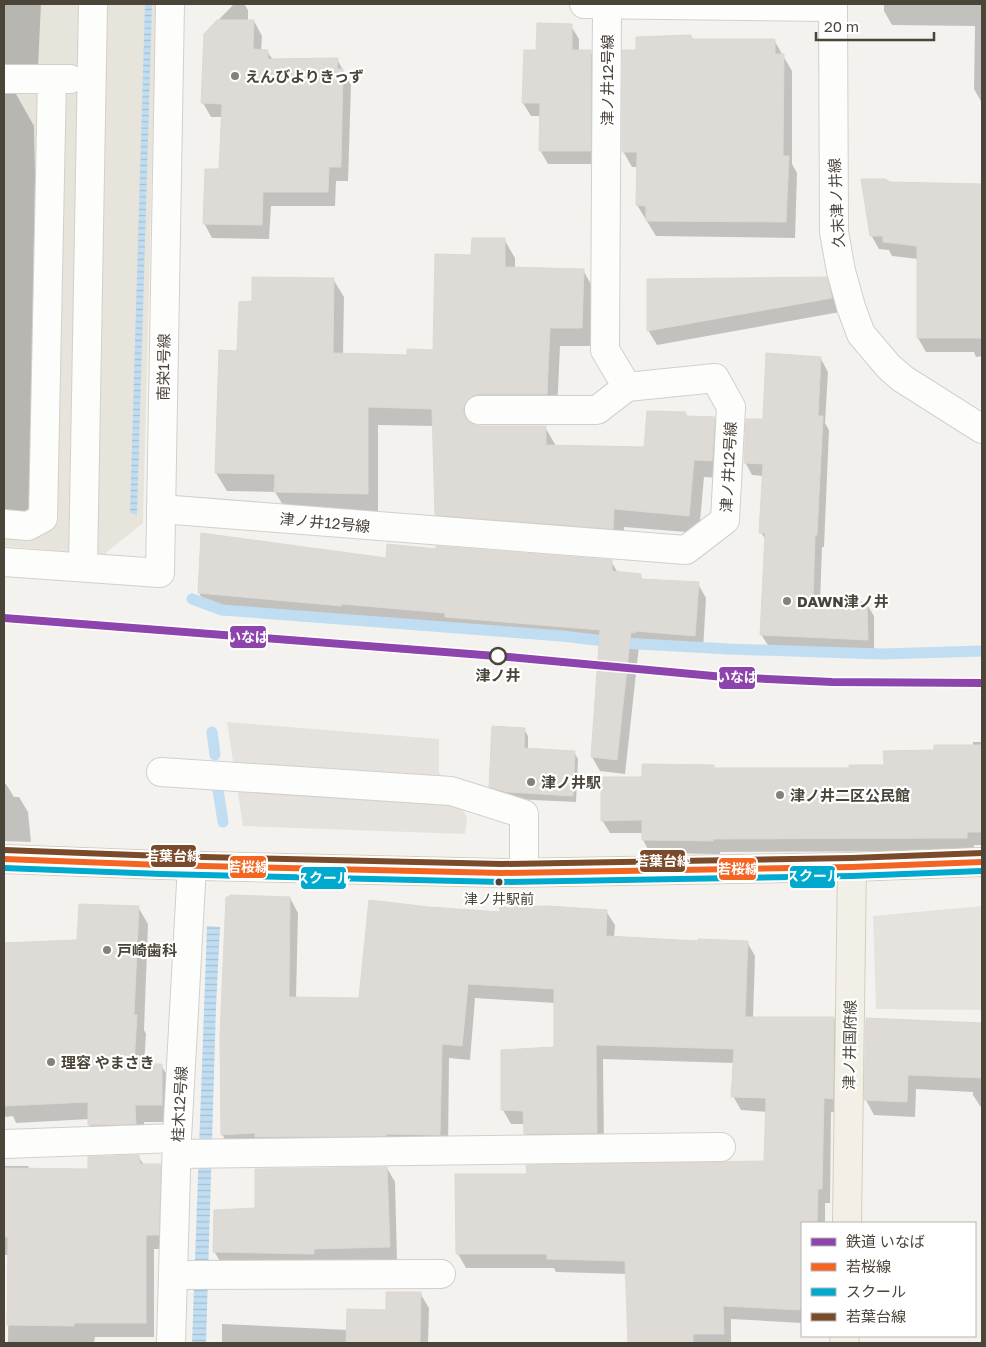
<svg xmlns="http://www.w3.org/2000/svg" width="986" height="1347" font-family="'Golos Text','Noto Sans JP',sans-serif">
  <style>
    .residential { fill: #e7e4dc }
    .parking { fill: #e6e3df }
    .water { fill: url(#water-rules) }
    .shadow { fill: #0003 }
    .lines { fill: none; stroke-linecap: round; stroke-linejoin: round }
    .stream { stroke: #c0ddf1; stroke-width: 11 }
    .building { fill: #dedbd6; stroke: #dcd9d4 }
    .minor-casing { stroke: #d2d0cb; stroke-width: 30 }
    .major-casing { stroke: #d6cebb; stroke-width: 30 }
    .minor { stroke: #fdfdfc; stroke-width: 28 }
    .major { stroke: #f2efe6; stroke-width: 28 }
    .bus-1-casing { stroke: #fff; stroke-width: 10 }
    .bus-2-casing { stroke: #fff; stroke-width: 10 }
    .bus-3-casing { stroke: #fff; stroke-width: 10 }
    .bus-1 { stroke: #f26522; stroke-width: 6 }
    .bus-2 { stroke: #00a9ce; stroke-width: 6 }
    .bus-3 { stroke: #7a4b2a; stroke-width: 6 }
    .rail-1-casing { stroke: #fff; stroke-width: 11 }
    .rail-1 { stroke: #8e44ad; stroke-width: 8 }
    .poi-dot { fill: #868178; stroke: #fff; stroke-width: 2 }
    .stop-dot { fill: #fff; stroke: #4b4439; stroke-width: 2.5 }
    .bus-dot { fill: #4b4439; stroke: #fff; stroke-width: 2 }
    .labels { text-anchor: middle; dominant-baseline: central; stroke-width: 4.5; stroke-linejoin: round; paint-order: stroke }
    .bus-label { font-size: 14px; fill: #4b4439; stroke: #fff }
    .poi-label { font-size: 15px; font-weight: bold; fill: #4b4439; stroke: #fff; text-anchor: start }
    .street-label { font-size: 15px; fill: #4b4439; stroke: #fff }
    .stop-label { font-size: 15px; font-weight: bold; fill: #4b4439; stroke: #fff }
    .line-badge { stroke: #fff; stroke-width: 2 }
    .badge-label { font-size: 14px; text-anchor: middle; font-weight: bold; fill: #fff }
  </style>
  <defs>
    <pattern id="water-rules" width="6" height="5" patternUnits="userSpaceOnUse" patternTransform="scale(1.25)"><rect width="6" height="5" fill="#c0ddf1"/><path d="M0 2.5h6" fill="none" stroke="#a6bfcf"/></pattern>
  </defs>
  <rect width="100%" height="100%" fill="#f4f2ee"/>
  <polygon class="residential" points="4,4 156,4 143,523 103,555 4,546"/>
  <g class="parking">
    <polygon points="227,722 439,739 439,772 467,817 465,834 243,826"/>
    <polygon points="982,906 982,1010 876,1009 873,916"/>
  </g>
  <g class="water">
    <polygon points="145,4 152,4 137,515 130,513"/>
    <polygon points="207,926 220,927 216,1007 206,1343 192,1343"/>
  </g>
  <g class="shadow">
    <polygon points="4,4 41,4 37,88 34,93 16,94 34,126 35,176 29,535 4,534"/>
    <polygon points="234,4 244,4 248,10 248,21 254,21 262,36 261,51 267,51 273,60 337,59 351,85 348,181 336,181 335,206 271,206 269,239 212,238 204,223 220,171 223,117 211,117 203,103 205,34"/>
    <polygon points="884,4 982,4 982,103 974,89 975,26 892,25 884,11"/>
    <polygon points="571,26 579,39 579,51 590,51 598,65 598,164 548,164 540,150 541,116 531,116 523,103 537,51"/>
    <polygon points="691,36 693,40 774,40 792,71 792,164 797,173 795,238 656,236 637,205 638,167 632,167 623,151 638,51"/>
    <polygon points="890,183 982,185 982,356 976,357 974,352 926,352 918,338 918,259 892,256 889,250 879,249 871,235"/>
    <polygon points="504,239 515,258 515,268 583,270 593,288 592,346 560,346 557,412 476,420 474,425 479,427 545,427 556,446 645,448 685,413 687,417 714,418 724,436 722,478 704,477 699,533 624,527 623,546 447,532 436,514 434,426 378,425 378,512 286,510 275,492 227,491 216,473 220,351 238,352 253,302 333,279 344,297 343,355 408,356 434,351 472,256"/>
    <polygon points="826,279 834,293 840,312 657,345 648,330"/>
    <polygon points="821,359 828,372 825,423 829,430 824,547 822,547 820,603 866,603 874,616 874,653 769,647 761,634 766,541 761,532 763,476 752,475 745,462 764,421"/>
    <polygon points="387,560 611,561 618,573 640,575 643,580 698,584 706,598 703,650 643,645 643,647 639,646 625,774 600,771 592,757 600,643 455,631 452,627 349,617 348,620 207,607 199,593"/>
    <polygon points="524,729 528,736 528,750 574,752 578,759 576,802 512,799 494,794 490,786"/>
    <polygon points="973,742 982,742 982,845 974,845 974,851 720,852 720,854 650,853 643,840 643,833 610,833 602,820 644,778 715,770 850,770 885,766 935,751 973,746"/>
    <polygon points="4,784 6,784 14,797 19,797 28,812 31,842 4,841"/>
    <polygon points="290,898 298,913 296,998 360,999 501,914 606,911 615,925 614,937 699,942 747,942 755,956 753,1018 834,1018 842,1032 841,1113 831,1112 830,1203 825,1203 825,1223 802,1223 802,1323 731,1319 731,1343 630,1343 627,1274 556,1272 554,1268 466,1268 458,1254 528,1175 765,1162 767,1112 741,1110 733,1096 734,1063 603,1059 604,1147 534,1148 526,1134 525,1124 511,1124 503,1110 555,1048 555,1003 475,998 470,1060 449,1058 448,1149 230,1148 222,1134"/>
    <polygon points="138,907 148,924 144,1030 146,1034 144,1065 161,1065 171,1082 171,1122 144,1122 145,1141 100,1142 90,1125 90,1119 16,1123 13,1116 4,1117 4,944 79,941"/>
    <polygon points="867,1019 982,1023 982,1109 973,1095 973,1092 916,1089 915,1117 874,1115 866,1100"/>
    <polygon points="138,1156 144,1165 160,1166 168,1181 166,1249 154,1249 154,1337 95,1337 94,1343 8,1343 9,1255 4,1255 4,1166 28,1166 30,1170 90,1170"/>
    <polygon points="387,1168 395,1182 397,1261 222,1265 214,1251 256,1209"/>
    <polygon points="420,1293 429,1308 428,1343 222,1343 222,1324 348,1330"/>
  </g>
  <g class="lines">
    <g class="stream">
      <polyline points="192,599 222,610 562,636 621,643 729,649 882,654 982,651"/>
      <polyline points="212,732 215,755"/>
      <polyline points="218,790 223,822"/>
    </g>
  </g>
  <g class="building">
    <polygon points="217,20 254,20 253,49 268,50 268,59 338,58 337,69 343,69 341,167 329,167 328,192 263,192 262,225 203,224 205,169 219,169 222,104 201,103 204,34"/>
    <polygon points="537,23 572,24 572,50 591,50 591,151 539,151 540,103 522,103 524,50 536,50"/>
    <polygon points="691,35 691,39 775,39 775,54 784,54 783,156 789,156 786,222 646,221 646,206 636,205 637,152 622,152 622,50 636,50 636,37"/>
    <polygon points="861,179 885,179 890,182 982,184 982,338 917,338 917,246 883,242 883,236 870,236"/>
    <polygon points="472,238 505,238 505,267 584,269 582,328 550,328 547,394 479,394 472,396 465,403 463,410 466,418 472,424 479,426 546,426 546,445 644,447 647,411 686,412 686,416 715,417 712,461 694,460 689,516 614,509 613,529 435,515 432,409 368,407 368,494 274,492 275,474 215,473 219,350 237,351 239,302 252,301 252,277 334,278 333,353 407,355 407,349 433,350 435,254 471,255"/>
    <polygon points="827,277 832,298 647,331 647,279"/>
    <polygon points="766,353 821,357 818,416 823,416 817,535 815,535 813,602 867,602 868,640 760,635 765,533 759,533 763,464 744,463 746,419 763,419"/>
    <polygon points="201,533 386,558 387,544 436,549 436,546 612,560 612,571 641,574 641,579 699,582 695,636 635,631 635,633 631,632 617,760 591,757 600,630 445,617 445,613 341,604 341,606 198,593"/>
    <polygon points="492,726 525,728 524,748 575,751 573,796 507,792 489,787"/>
    <polygon points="934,745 982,745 982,832 967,832 967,838 713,839 713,841 642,840 642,820 601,821 601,777 642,777 642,764 714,765 714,768 849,768 849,765 884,765 883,751 934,750"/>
    <polygon points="230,895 290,897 289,997 359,998 369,900 429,907 500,912 500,907 548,906 607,910 606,936 698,941 698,939 748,941 745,1017 834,1017 833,1099 824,1098 822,1189 818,1189 817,1223 802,1223 802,1310 723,1306 724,1334 693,1334 693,1343 628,1343 625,1261 547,1259 547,1254 456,1254 455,1174 527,1174 526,1165 764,1161 766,1098 731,1097 734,1049 596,1045 597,1133 524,1134 523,1111 501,1110 501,1050 554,1047 554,989 468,984 462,1046 442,1044 440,1135 386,1134 386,1136 255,1137 255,1133 221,1135 220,1034 226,897 229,897"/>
    <polygon points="79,904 139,906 134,1015 137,1015 134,1064 162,1064 162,1105 135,1105 136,1124 88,1125 88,1102 5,1106 4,943 77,940"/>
    <polygon points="866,1018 982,1023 982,1078 908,1075 907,1102 864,1100"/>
    <polygon points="139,1155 140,1164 161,1164 159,1235 146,1235 146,1323 74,1323 74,1326 7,1325 8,1237 4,1237 4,1168 88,1169 88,1157"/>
    <polygon points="387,1167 390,1247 314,1249 314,1254 213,1252 214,1210 255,1208 255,1169"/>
    <polygon points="386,1292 421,1292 420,1343 346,1343 347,1309 386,1310"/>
  </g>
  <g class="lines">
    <defs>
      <g id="minor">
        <polyline points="584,4 833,7"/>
        <polyline points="833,4 834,232 841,271 851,307 861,334 889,367 903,379 982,429"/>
        <polyline points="4,79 70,79"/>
        <polyline points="479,410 597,410 627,387"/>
        <polyline points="161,509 686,550 725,520 731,407 715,378 627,387 605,350 607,5"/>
        <polyline points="4,524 28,526 43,518 52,79"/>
        <polyline points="4,562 160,573 170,4"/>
        <polyline points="83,567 93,4"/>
        <polyline points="161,772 451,791 524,814 524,872"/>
        <polyline points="4,1144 177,1138"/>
        <polyline points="177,1154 721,1147"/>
        <polyline points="173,1275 441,1274"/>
        <polyline points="171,1343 177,1138 192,865"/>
      </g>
      <g id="major">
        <polyline points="4,859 162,865 502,873 852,867 982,862"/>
        <polyline points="847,1223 852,867"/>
        <polyline points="844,1343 845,1336"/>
      </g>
    </defs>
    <use href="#minor" class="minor-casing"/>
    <use href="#major" class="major-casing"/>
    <use href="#minor" class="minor"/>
    <use href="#major" class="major"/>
    <defs>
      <polyline id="bus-1" points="4,859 162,865 502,873 852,867 982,862"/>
      <polyline id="bus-2" points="4,868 162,874 502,882 852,876 982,871"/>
      <polyline id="bus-3" points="4,850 162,856 502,864 852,858 982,853"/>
    </defs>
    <use href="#bus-1" class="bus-1-casing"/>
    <use href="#bus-2" class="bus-2-casing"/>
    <use href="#bus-3" class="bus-3-casing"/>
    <use href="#bus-1" class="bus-1"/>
    <use href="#bus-2" class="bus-2"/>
    <use href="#bus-3" class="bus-3"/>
    <defs>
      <polyline id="rail-1" points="4,618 509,657 724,677 832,682 982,683"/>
    </defs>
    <use href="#rail-1" class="rail-1-casing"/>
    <use href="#rail-1" class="rail-1"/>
  </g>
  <g class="poi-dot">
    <circle cx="235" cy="76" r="5"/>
    <circle cx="787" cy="601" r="5"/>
    <circle cx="531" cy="782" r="5"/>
    <circle cx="780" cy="795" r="5"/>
    <circle cx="107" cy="950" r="5"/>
    <circle cx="51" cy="1062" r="5"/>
  </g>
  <circle class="stop-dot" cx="498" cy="656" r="8"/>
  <circle class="bus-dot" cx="499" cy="882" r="4.5"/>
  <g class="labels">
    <g class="bus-label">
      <text x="499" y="898">津ノ井駅前</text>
    </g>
    <g class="poi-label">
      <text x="245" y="76">えんびよりきっず</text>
      <text x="797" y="601">DAWN津ノ井</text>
      <text x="541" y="782">津ノ井駅</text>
      <text x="790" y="795">津ノ井二区公民館</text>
      <text x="117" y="950">戸崎歯科</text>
      <text x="61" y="1062">理容 やまさき</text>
    </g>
    <g class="street-label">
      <text transform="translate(607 80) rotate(-90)">津ノ井12号線</text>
      <text transform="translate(836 203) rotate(-93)">久末津ノ井線</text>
      <text transform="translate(163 367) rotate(-89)">南栄1号線</text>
      <text transform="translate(728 467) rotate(-87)">津ノ井12号線</text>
      <text transform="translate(325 522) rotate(5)">津ノ井12号線</text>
      <text transform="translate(849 1045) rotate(-89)">津ノ井国府線</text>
      <text transform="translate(179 1104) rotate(-87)">桂木12号線</text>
    </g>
    <g class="stop-label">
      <text x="498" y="675">津ノ井</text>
    </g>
  </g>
  <g class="line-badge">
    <rect x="229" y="625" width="38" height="24" rx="5" fill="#8e44ad"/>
    <rect x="718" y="666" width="38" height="24" rx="5" fill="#8e44ad"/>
    <rect x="150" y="844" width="47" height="24" rx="5" fill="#7a4b2a"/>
    <rect x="639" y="849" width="47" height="24" rx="5" fill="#7a4b2a"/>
    <rect x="229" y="855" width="38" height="24" rx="5" fill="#f26522"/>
    <rect x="718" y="857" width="39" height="24" rx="5" fill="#f26522"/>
    <rect x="789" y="865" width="47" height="24" rx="5" fill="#00a9ce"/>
    <rect x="300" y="866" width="47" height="24" rx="5" fill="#00a9ce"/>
  </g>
  <g class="badge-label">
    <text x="248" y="642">いなば</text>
    <text x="737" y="682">いなば</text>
    <text x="173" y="861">若葉台線</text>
    <text x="663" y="866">若葉台線</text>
    <text x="248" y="872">若桜線</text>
    <text x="738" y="874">若桜線</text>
    <text x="813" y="881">スクール</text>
    <text x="323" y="883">スクール</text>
  </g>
  <rect width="986" height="1347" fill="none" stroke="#4b4439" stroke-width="10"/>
  <rect x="801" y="1222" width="175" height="115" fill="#ffffff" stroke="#b7b4b0"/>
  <rect x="811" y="1238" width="25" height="8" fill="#8e44ad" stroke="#b7b4b0"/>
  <text x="846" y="1247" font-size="15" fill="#4b4439">鉄道 いなば</text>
  <rect x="811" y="1263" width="25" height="8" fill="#f26522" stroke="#b7b4b0"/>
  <text x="846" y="1272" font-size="15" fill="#4b4439">若桜線</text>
  <rect x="811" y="1288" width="25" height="8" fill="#00a9ce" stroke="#b7b4b0"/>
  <text x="846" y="1297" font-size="15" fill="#4b4439">スクール</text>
  <rect x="811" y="1313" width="25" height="8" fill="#7a4b2a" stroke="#b7b4b0"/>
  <text x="846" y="1322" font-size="15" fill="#4b4439">若葉台線</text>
  <path d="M816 32v8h118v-8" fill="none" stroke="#4b4439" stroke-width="2.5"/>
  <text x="824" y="32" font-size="15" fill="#4b4439" stroke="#ffffff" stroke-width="4" paint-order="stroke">20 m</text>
</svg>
